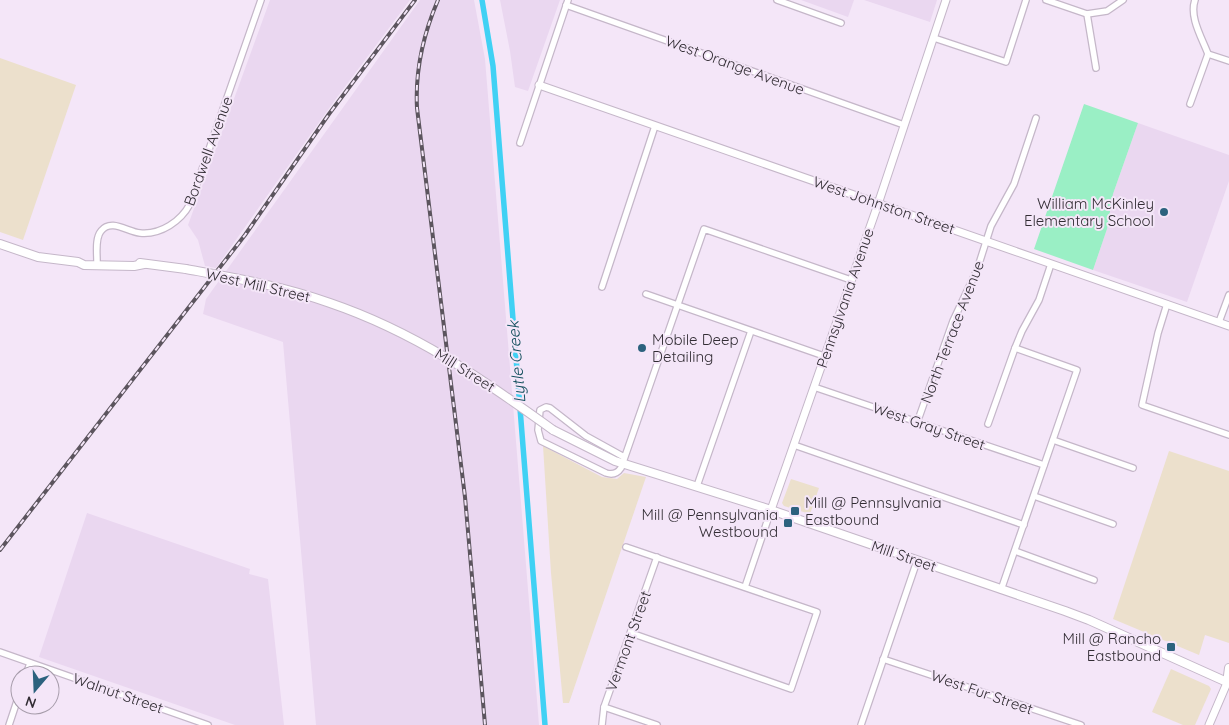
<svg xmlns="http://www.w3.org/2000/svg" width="1229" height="725" font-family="Quicksand,sans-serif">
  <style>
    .commercial { fill: #ece0cc }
    .built { fill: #ead7f0 }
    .green { fill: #9aefc5 }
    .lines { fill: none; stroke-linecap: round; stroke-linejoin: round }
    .canal { stroke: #40d1f4; stroke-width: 5.5 }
    .minor-casing { stroke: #c5b7c9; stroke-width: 8 }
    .tertiary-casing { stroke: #c5b7c9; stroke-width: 9 }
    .secondary-casing { stroke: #c5b7c9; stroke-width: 10 }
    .minor { stroke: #fff; stroke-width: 5.5 }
    .tertiary { stroke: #fff; stroke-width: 7 }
    .secondary { stroke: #fff; stroke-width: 8 }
    .rail-casing { stroke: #5c555e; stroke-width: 4 }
    .rail { stroke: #f4e6f8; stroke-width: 2; stroke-dasharray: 5.5; stroke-linecap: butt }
    .secondary-bridge-casing { stroke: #c5b7c9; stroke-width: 10; stroke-linecap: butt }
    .secondary-bridge { stroke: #fff; stroke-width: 8 }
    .poi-dot { fill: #2c627e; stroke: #f4e6f8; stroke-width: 2 }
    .labels { text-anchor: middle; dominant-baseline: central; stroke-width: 4; stroke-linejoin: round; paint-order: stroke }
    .street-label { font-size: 15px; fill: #322d34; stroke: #f4e6f8 }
    .poi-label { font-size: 15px; fill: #322d34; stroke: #f4e6f8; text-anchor: end }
    .water-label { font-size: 16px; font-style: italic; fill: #114e5c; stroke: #f4e6f8 }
  </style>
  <rect width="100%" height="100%" fill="#f4e6f8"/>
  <g class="commercial">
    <polygon points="0,58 76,85 23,240 0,232"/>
    <polygon points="543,446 602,477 617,479 624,473 646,477 569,703 563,703 551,573"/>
    <polygon points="1169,451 1229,471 1229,643 1205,635 1199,655 1113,619"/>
    <polygon points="791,479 819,488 810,514 784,506 782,503"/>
    <polygon points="1171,669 1209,686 1211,689 1195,725 1183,725 1152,712"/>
  </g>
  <g class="built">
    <polygon points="270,0 410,0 335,100 216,268 205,266 198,240 188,225"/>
    <polygon points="420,0 474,0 485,59 539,725 316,725 283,342 203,314 206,299"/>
    <polygon points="500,0 560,0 528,91 515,87 510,51"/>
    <polygon points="801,0 854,0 848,17"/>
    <polygon points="864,0 937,0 930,22"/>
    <polygon points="1138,123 1229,155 1229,181 1187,302 1093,270 1107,229 1113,194"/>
    <polygon points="87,513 250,569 249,574 268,579 284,725 235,725 39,657"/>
  </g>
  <polygon class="green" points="1084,104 1138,123 1113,194 1107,229 1093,270 1034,249"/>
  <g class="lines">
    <polyline class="canal" points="482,0 493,66 545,725"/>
    <defs>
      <g id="minor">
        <polyline points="777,0 841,23"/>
        <polyline points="1046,0 1087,14 1107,11 1123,0"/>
        <polyline points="566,5 904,125"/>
        <polyline points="1087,14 1096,68"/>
        <polyline points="934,38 1006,62 1026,0"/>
        <polyline points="1208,54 1229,61"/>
        <path d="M1190,104L1208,54C1202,38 1189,17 1195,0"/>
        <polyline points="520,143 568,0"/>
        <path d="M97,261C97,253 95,238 101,231C111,218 128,232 140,233C161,235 181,221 190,204L261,0"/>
        <polyline points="602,287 655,126"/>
        <polyline points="646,294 824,356"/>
        <polyline points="1167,304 1158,333 1142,405 1229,435"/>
        <polyline points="1219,322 1229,295"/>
        <polyline points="814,387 1044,465"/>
        <polyline points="917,423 953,321 977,270 991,226 1014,184 1036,118"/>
        <polyline points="988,424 1015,348 1022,331 1039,300 1051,264"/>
        <polyline points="1053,440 1133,468"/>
        <polyline points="794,445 1024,525"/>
        <path d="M624,457L586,436L550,408L546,407L540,410L538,430L541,441L606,473C612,475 617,474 621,468L704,229L851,280"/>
        <polyline points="697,486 751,331"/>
        <polyline points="1034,496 1113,524"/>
        <polyline points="626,547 817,612 791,689 631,633"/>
        <polyline points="1015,551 1094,580"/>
        <polyline points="745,587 771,510"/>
        <polyline points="1001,590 1077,370 1015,348"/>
        <polyline points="0,652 208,725"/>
        <polyline points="883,659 1081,725"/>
        <polyline points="26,675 30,663"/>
        <polyline points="604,707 657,725"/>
        <polyline points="9,725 20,692"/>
        <polyline points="602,725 604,707 657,557"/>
        <polyline points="861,725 917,561"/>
      </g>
      <g id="tertiary">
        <polyline points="539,85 1229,326"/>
        <polyline points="771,510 876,210 946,0"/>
        <polyline points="1209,725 1227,683"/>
      </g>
      <g id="secondary">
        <polyline points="0,244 38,257 78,262 84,265 134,266 144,264"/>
        <polyline points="140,263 186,269"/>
        <polyline points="553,430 615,461 765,508 1065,611 1089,620 1229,683"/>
        <polyline points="1227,683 1229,668"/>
      </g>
    </defs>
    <use href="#minor" class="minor-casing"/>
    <use href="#tertiary" class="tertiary-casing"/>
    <use href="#secondary" class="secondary-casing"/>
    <use href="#minor" class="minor"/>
    <use href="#tertiary" class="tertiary"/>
    <use href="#secondary" class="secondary"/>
    <defs>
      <g id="rail">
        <path d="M438,0C423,35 415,70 417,108L465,497L485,725"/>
        <polyline points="0,550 245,235 329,114 415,0"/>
      </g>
    </defs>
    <use href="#rail" class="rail-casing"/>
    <use href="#rail" class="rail"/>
    <defs>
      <path id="secondary-bridge" d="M186,269C235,278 283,286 330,303C415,332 481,378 553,430"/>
    </defs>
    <use href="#secondary-bridge" class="secondary-bridge-casing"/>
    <use href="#secondary-bridge" class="secondary-bridge"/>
  </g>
  <g class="poi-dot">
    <circle cx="1164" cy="212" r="5"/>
    <circle cx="642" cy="348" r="5"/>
    <rect x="790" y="506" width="10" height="10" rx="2.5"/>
    <rect x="783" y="518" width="10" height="10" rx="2.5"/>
    <rect x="1166" y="642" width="10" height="10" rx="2.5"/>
  </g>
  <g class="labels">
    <g class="street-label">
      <text transform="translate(735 65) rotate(20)">West Orange Avenue</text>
      <text transform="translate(208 151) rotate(-70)">Bordwell Avenue</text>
      <text transform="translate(884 205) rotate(19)">West Johnston Street</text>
      <text transform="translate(258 285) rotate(13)">West Mill Street</text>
      <text transform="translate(845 298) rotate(-71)">Pennsylvania Avenue</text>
      <text transform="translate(952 332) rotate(-69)">North Terrace Avenue</text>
      <text transform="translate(465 370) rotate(32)">Mill Street</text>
      <text transform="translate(929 426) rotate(19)">West Gray Street</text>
      <text transform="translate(904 556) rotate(19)">Mill Street</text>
      <text transform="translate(628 641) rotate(-70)">Vermont Street</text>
      <text transform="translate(982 692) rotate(19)">West Fur Street</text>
      <text transform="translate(118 693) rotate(19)">Walnut Street</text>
    </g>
    <g class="poi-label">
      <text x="1154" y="203">William McKinley<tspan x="1154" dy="17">Elementary School</tspan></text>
      <text x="652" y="339" text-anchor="start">Mobile Deep<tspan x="652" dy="17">Detailing</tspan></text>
      <text x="805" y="502" text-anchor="start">Mill @ Pennsylvania<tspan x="805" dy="17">Eastbound</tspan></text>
      <text x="778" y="514">Mill @ Pennsylvania<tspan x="778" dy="17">Westbound</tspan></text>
      <text x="1161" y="638">Mill @ Rancho<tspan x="1161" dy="17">Eastbound</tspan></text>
    </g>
    <g class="water-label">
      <text transform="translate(516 362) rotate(-95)">Lytle Creek</text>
    </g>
  </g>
  <g transform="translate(35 690) rotate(199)"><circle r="24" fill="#f4e6f8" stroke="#a69caa"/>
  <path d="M0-4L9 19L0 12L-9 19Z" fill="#2c627e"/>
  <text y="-8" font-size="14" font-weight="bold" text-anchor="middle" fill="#322d34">N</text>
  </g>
</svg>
